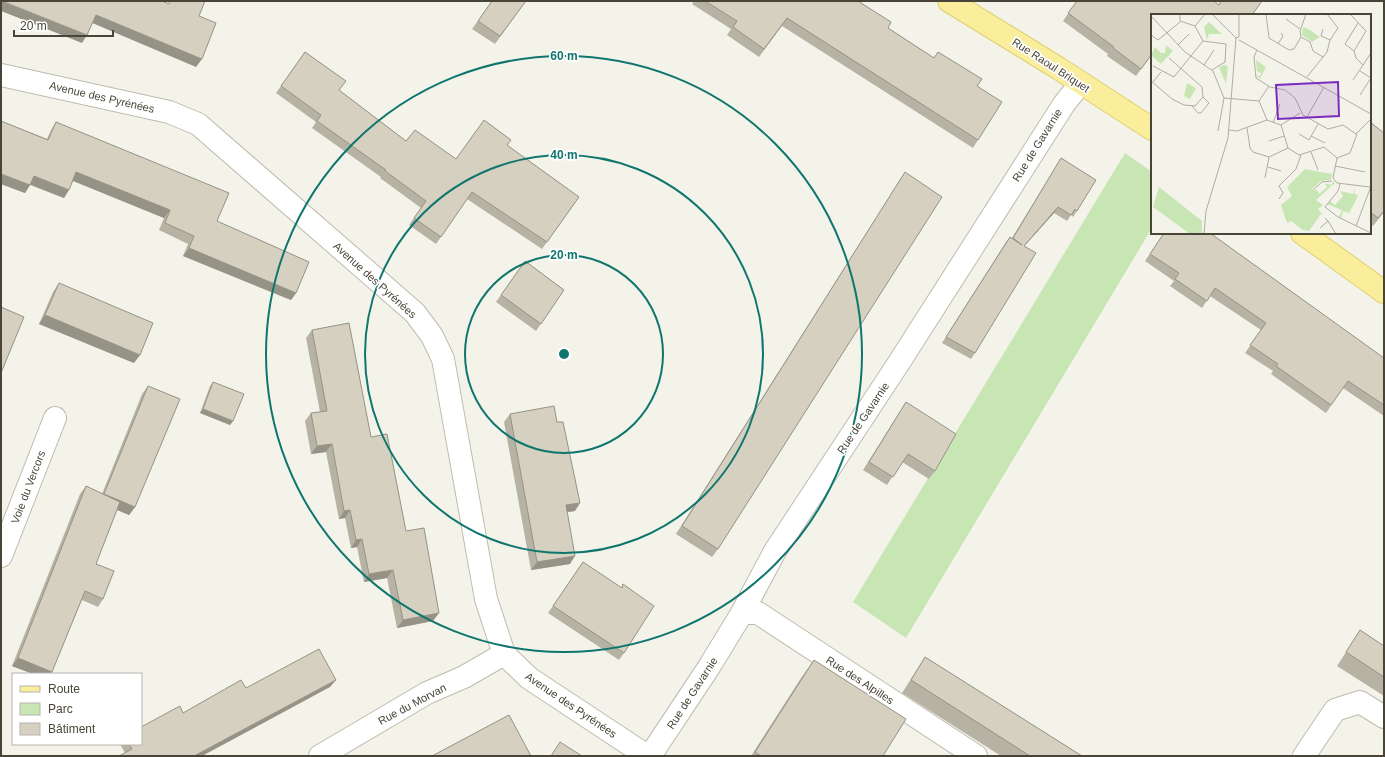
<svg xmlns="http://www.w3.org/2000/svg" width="1385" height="757" font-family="Helvetica,sans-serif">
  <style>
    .green { fill: #c8e6b4 }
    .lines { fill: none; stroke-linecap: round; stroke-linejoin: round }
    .minor-casing { stroke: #bfbcac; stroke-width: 24 }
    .major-casing { stroke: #dfcf6d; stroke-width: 24 }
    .minor { stroke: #fff; stroke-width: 22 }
    .major { stroke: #faee9d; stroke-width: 22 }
    .wall { fill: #b7b3a4 }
    .shaded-wall { fill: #959286 }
    .building { fill: #d5d0bf; stroke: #959286 }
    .ring { fill: none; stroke: #0f766e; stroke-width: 2 }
    .labels { text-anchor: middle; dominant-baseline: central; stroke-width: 3.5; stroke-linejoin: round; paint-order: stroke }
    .street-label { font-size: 11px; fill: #484438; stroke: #fff }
    .inset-road { fill: none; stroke: #afada3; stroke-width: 1 }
    .view { fill: #7b2cbf; fill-opacity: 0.15; stroke: #7b2cbf; stroke-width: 2 }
    .inset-edge { fill: none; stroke: #484438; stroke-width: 2 }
    .centre { fill: #0f766e; stroke: #fff; stroke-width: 2 }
    .ring-label { font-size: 12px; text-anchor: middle; font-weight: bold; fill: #0f766e; stroke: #fff; stroke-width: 3.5; stroke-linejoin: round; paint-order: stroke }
  </style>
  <rect width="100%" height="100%" fill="#f4f3ea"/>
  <polygon class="green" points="1125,153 1152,172 1152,228 906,638 853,602"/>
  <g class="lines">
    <defs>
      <g id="minor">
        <polyline points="1,75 169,112 198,124 415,313 432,336 443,359 486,599 504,654 529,678 647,756"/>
        <polyline points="1,556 55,418"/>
        <polyline points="742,613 758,613 976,756"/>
        <polyline points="320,756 427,693 464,677 504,654"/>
        <polyline points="650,756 709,667 742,613 775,551 900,361 1064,104 1080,84"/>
        <polyline points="1304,756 1335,710 1360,702 1384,717"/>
      </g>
      <g id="major">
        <polyline points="949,1 1058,68 1152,129"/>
        <polyline points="1302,233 1384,292"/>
      </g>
    </defs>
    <use href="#minor" class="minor-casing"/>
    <use href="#major" class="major-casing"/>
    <use href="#minor" class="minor"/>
    <use href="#major" class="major"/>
  </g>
  <g class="wall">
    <polygon points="492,1 526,1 495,44 472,29"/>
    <polygon points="694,1 858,1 888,28 977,86 978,140 973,148 782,26 759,57 727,35 731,29 692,4"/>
    <polygon points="1077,1 1219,5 1152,15 1152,54 1136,76 1107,56 1108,54 1063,21"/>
    <polygon points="305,52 339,90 406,141 456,159 507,145 579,197 542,249 467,199 436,244 409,225 421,208 380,178 381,177 312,128 316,122 276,93"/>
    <polygon points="1,121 47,139 51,130 56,122 217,221 296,293 291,300 183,256 188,244 159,230 164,218 73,181 64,198 30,185 25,193 1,184"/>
    <polygon points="1370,122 1384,133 1384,212 1373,226 1370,223"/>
    <polygon points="1061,158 1077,211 1073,217 1071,215 1067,221 1054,213 1024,246 975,353 971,359 942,343 1006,242 1010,237 1012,238"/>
    <polygon points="905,172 718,549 712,557 676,534"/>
    <polygon points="1164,233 1384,358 1384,416 1343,388 1326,413 1271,374 1273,371 1245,353 1261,330 1210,296 1202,308 1170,286 1174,281 1145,261"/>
    <polygon points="525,261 564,290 536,331 496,302"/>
    <polygon points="59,283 134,363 39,324 53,292"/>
    <polygon points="312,330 371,437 406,531 433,621 397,628 387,578 364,582 357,547 351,548 345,518 339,519 326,452 311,454 305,421 311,413 320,412 306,338"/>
    <polygon points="213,382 233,421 230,425 200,413 210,386"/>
    <polygon points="148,386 135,507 129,515 117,510 96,564 103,599 98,607 82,600 50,674 33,674 12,666 80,494 86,486 102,494 142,394"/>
    <polygon points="906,402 935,471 929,479 902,462 887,485 863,470"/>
    <polygon points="510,414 557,422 575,511 567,512 570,564 531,570 504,422"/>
    <polygon points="583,562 621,588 623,584 624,653 619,660 548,613"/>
    <polygon points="1360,630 1384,646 1384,696 1337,666"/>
    <polygon points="925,657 1082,756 1001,756 902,693"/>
    <polygon points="814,660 883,756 751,756 801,678"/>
    <polygon points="330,687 125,753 120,744 141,744 183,713 246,688"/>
  </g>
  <g class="shaded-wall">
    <polygon points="1,1 87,35 82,43 1,11"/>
    <polygon points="96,15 202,59 196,67 90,22"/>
    <polygon points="76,172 170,210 164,218 71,180"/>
    <polygon points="1,174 30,185 25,193 1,184"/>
    <polygon points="34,176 69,190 64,198 29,184"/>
    <polygon points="1058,207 1054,213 1020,251 1024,246"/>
    <polygon points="189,248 296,293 291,300 183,256"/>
    <polygon points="45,315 140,355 134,363 39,324"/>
    <polygon points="203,409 233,421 230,425 200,413"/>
    <polygon points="332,444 326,452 311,454 317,446"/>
    <polygon points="104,494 135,507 129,515 99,502"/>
    <polygon points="580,503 575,511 560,513 566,505"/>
    <polygon points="350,510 345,518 339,519 344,511"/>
    <polygon points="362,539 357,547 351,548 356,540"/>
    <polygon points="575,556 570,564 531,570 537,562"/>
    <polygon points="393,570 387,578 364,582 369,574"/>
    <polygon points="439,613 433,621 397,628 403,620"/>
    <polygon points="18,658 52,672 50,674 33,674 12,666"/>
    <polygon points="336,680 330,687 202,756 194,756"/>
  </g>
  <g class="building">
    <polygon points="2,1 162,1 169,4 170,1 205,1 199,16 216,23 202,59 96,15 87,35"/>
    <polygon points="492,1 526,1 500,36 478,21"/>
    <polygon points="705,1 858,1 891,22 888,28 934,58 938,52 982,79 977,86 1002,102 978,140 787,18 764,49 733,27 737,21"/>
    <polygon points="1077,1 1214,1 1219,5 1221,1 1262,1 1252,15 1152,15 1152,54 1141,69 1113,48 1114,47 1068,13"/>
    <polygon points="305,52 346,81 339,90 406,141 415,130 456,159 484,120 511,140 507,145 579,197 547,242 472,192 441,237 414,218 426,201 385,171 386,170 317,121 321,115 281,86"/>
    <polygon points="1,121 48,140 56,122 229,193 217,221 309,262 296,293 189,248 194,236 165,223 170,210 76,172 69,190 34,176 30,185 1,174"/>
    <polygon points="1370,122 1384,133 1384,211 1378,218 1370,212 1370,186 1371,186 1370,185"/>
    <polygon points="1061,158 1096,180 1077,211 1075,209 1071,215 1058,207 1024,246 1036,253 975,353 946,337 1010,237 1022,245 1013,238"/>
    <polygon points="905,172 942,197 718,549 682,526"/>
    <polygon points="1164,233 1210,233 1384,358 1384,405 1348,381 1331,405 1276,366 1278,364 1250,345 1266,323 1215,288 1207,301 1175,279 1179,273 1150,254"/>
    <polygon points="525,261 564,290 541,324 501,295"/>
    <polygon points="59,283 153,323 140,355 45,315"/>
    <polygon points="1,307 24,317 1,373"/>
    <polygon points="349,323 371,437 387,434 406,531 424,528 439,613 403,620 393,570 369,574 362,539 356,540 350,510 344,511 332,444 317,446 311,413 327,411 312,330"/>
    <polygon points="213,382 244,394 233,421 203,409"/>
    <polygon points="148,386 180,399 135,507 104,494"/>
    <polygon points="906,402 956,434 935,471 908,454 893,477 869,462"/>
    <polygon points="554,406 557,422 563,422 580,503 566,505 575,556 537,562 510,414"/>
    <polygon points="86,486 120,502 96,564 114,571 103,599 85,591 52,672 18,658"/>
    <polygon points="583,562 622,588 623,584 654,606 624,653 553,606"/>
    <polygon points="1360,630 1384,646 1384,677 1346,652"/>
    <polygon points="319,649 336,680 194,756 119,756 132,749 129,744 141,744 141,727 180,706 183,713 241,680 246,688"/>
    <polygon points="925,657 1082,756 1030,756 911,680"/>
    <polygon points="814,660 906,719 883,756 761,756 755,752"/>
    <polygon points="509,715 531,756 432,756"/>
    <polygon points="560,742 582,756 551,756"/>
  </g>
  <g class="ring">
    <circle cx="564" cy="354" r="99"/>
    <circle cx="564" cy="354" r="199"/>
    <circle cx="564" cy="354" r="298"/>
  </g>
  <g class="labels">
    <g class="street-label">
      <text transform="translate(1051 65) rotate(33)">Rue Raoul Briquet</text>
      <text transform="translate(102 97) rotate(13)">Avenue des Pyrénées</text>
      <text transform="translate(1037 145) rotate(-58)">Rue de Gavarnie</text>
      <text transform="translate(375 280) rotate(42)">Avenue des Pyrénées</text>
      <text transform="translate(863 418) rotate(-56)">Rue de Gavarnie</text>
      <text transform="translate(28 487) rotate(-69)">Voie du Vercors</text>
      <text transform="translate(860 680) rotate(33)">Rue des Alpilles</text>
      <text transform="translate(692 693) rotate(-57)">Rue de Gavarnie</text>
      <text transform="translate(412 704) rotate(-28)">Rue du Morvan</text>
      <text transform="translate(571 705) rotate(34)">Avenue des Pyrénées</text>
    </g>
  </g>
  <g transform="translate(1151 14)">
    <rect width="220" height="220" fill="#f4f3ea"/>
    <path d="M58,8L71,20H58L56,26L53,13ZM152,13L159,16L169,23L161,28L151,21ZM15,31L22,37L10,50L0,41L4,33L10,39H14ZM105,46L115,53L109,65L105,61L109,62L110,59L106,57ZM73,51L77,52L75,70L68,53ZM36,69L45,74L39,85L33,82ZM154,155L181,160L180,166L170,167L161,175L166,176L168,180L176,173L174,170H179L178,173L183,167L184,169L165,186L172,191L167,195L172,201L170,200L158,217L152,216L140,207L136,209L130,191L141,182L136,173ZM8,173L51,207V220H39L2,193ZM204,173L203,180L207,181L204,188L212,192L204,188L198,199L192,197L190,204L188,203L191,196L176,190L179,187L184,191L192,182L189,177L202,180Z" fill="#c8e6b4"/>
    <path class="inset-road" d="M29,0V7L44,12L52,27L75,30L74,48L61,56M61,0L85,24M88,0V23M115,0L118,24L138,36L143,35L150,23L149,17L155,0M199,0L215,17L203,37L205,44L212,51M0,2L34,38L62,57L73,84L67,117M135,5L149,15M44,12L54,0M172,15L170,22L179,26M0,21L7,26L29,8M150,23L159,28L162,37L172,43M88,26L220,100M127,30L132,22L130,19M27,31L38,20M106,36L103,43L105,64L119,73L134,76L144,84L152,101L177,115L192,111L205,120L220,105M203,37L194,30L207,9M18,44L51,73L52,83M53,51L63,36M2,52L23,63L52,27M209,57L220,64M156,63L176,38L179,26L187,14L176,0M202,66L220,39M0,67L21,85L33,91L44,92L52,83M2,68L10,58M209,81L220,64M73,84L108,87M108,87L116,106L130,111M108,87L118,72M41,92L47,99H50L58,89L52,83M156,103L173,73M122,109L129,90M130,111L137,134L148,141L173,133M130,111L149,99M96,114L99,134L102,138L118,143L137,134M78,116L86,117L116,106M148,120L158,126L167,110M160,122L174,129M118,127L133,122M173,133L186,144M160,138L167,156M186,144L182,164L186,169L219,173M186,144L199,139L206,120M184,152L214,158M117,153L130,157M114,164L118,143M189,170L187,177L174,193L187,203L220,219M163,175L171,168L181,167M128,185L132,179L128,172L145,155L150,141M177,207L185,220M205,212L220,172M169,214L177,207L174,204M53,220L55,197L77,124L85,24L88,23"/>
    <path class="view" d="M187,68L188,102L127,105L125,71Z"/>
    <rect width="220" height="220" class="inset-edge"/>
  </g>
  <circle cx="564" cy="354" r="6" class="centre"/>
  <g class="ring-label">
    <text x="564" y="60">60 m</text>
    <text x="564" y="159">40 m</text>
    <text x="564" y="259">20 m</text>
  </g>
  <rect width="1385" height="757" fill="none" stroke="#484438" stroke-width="4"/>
  <rect x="12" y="673" width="130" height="72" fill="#ffffff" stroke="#b6b4af"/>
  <rect x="20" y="686" width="20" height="6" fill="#faee9d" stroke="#b6b4af"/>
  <text x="48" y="693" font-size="12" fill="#484438">Route</text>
  <rect x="20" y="703" width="20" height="12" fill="#c8e6b4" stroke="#b6b4af"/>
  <text x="48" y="713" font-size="12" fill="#484438">Parc</text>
  <rect x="20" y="723" width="20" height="12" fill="#d5d0bf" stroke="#b6b4af"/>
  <text x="48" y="733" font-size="12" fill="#484438">Bâtiment</text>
  <path d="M14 30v6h99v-6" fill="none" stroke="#484438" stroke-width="2"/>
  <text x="20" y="30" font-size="12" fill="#484438" stroke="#ffffff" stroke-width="3" paint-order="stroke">20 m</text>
</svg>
